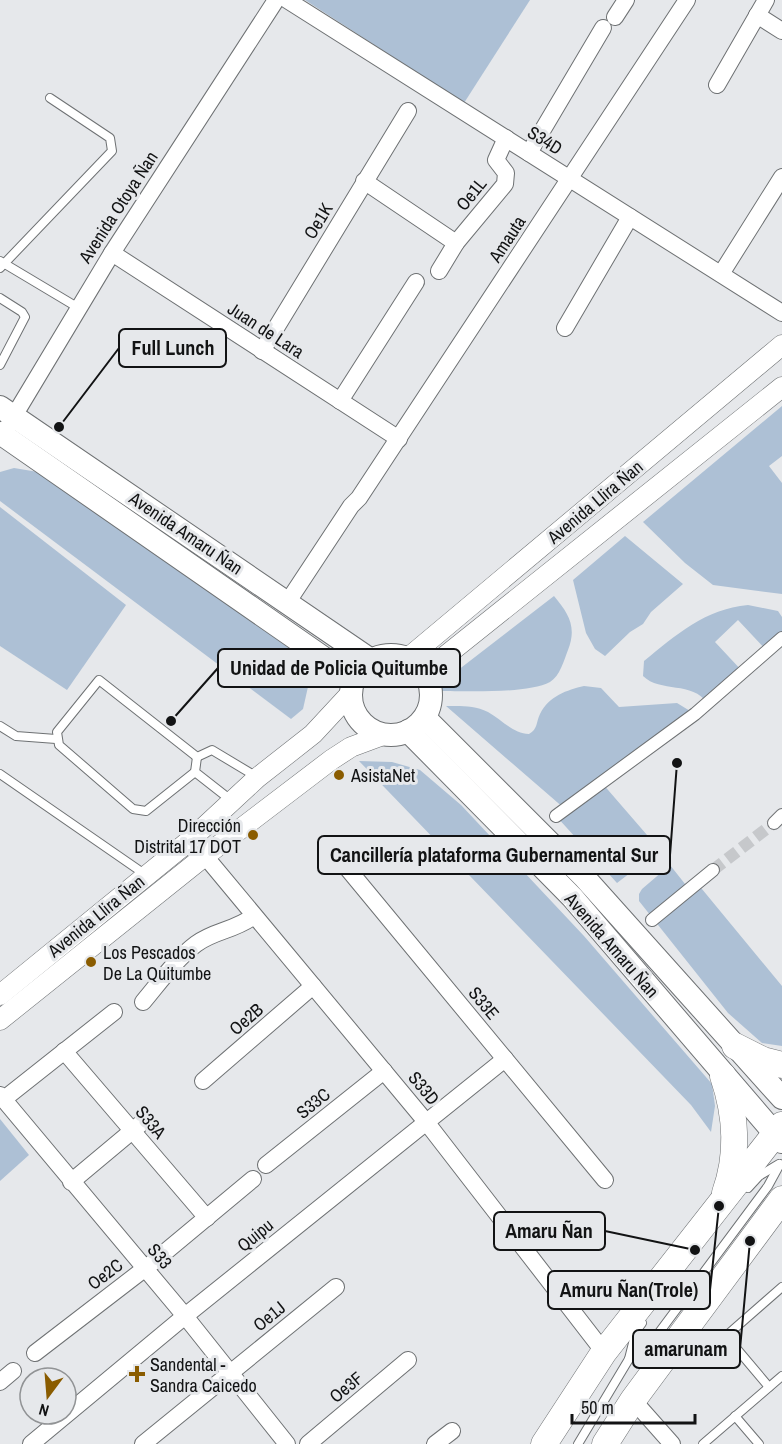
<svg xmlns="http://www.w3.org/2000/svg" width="782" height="1444" font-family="'Archivo Narrow',sans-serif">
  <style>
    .green { fill: #adc0d5 }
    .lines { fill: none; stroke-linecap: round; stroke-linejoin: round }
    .pedestrian-tunnel { stroke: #c6c8cb; stroke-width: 12; stroke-dasharray: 12 6; stroke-linecap: butt }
    .service-casing { stroke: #6e7173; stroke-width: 10 }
    .pedestrian-casing { stroke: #6e7173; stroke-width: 14 }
    .minor-casing { stroke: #6e7173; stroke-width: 18 }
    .tertiary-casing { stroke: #6e7173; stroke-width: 21 }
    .secondary-casing { stroke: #6e7173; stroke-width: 24 }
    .primary-casing { stroke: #6e7173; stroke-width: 27 }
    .service { stroke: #fff; stroke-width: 8 }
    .pedestrian { stroke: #fff; stroke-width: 12 }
    .minor { stroke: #fff; stroke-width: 16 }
    .tertiary { stroke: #fff; stroke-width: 20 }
    .secondary { stroke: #fff; stroke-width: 22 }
    .primary { stroke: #fff; stroke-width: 26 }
    .poi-dot { fill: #8a5c00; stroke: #e6e8eb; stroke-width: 2 }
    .labels { text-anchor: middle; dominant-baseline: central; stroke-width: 6; stroke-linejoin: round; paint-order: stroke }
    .street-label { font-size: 18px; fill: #121314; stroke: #e6e8eb }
    .poi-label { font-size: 18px; fill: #121314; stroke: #e6e8eb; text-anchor: start }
    .leader { fill: none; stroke: #121314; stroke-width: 2 }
    .callout-dot { fill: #121314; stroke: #e6e8eb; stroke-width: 2 }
    .callout { fill: #e6e8eb; stroke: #121314; stroke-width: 2 }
    .callout-label { font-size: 20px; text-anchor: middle; font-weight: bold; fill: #121314 }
  </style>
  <rect width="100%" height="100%" fill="#e6e8eb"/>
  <g class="green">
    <polygon points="305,0 530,0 464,103"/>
    <polygon points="782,406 782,456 769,466 782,483 782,594 713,585 685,563 643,522"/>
    <polygon points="14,468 44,473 307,661 312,669 303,709 291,719 0,501 0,472"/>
    <polygon points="0,507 126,605 67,690 0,646"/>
    <polygon points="625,536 683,584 651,612 643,624 630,632 605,656 595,649 586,633 573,580"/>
    <path d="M554,596C569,614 577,627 568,650C564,660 560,676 550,682C528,694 465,691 439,691L440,684Z"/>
    <path d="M748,605L778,611L782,617V638L767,651L738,620L715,642L743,672L707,703C693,681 660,693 643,676L644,661C676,635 705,609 748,605Z"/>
    <path d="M584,686L601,688L619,707L677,703L695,714L602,783L660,850L617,883L556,816L565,809L446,706C461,706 474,705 488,712C501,719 512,733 529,734C538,729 536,722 540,714C549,696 567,690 584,686Z"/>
    <polygon points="359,761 392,762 420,770 461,805 584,936 712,1084 715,1106 711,1132 691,1105"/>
    <polygon points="670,865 689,889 697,883 782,986 782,1046 762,1043 728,1013 639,901 639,894 642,889"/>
    <polygon points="0,1119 29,1155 0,1181"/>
  </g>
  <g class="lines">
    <polyline class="pedestrian-tunnel" points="713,870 774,823"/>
    <defs>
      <g id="service">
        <polyline points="0,261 77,307"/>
        <polyline points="0,268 112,151 110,138 50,98"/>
        <polyline points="0,298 22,312 25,317 0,365"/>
        <polyline points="0,726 16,736 56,739"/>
        <polyline points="197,757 212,750 257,777"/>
        <polyline points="197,757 195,772 232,801"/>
        <polyline points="195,772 146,811 133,809 59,745 57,732 99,680 197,757"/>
        <polyline points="0,774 146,875"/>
        <polyline points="748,1188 759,1176 779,1164"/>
        <polyline points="629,1359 652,1342 768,1186 780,1164"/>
        <polyline points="769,1387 726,1336 782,1287"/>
        <polyline points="735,1416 759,1444"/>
        <polyline points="578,1444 629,1359 636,1331 642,1323"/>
        <polyline points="703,1444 782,1376"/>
      </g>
      <g id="pedestrian">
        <polyline points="556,816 695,714 782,638"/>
        <polyline points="774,823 782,815"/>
        <polyline points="652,920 713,870"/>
      </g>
      <g id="minor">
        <polyline points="287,0 782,313"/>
        <polyline points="757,15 782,31"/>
        <polyline points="615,17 626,0"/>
        <polyline points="717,85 766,0"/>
        <polyline points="529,153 603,28"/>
        <polyline points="364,181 456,243"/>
        <polyline points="112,253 399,439"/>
        <polyline points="439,271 456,243 505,184 506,173 496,160 506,138"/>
        <polyline points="721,274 782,177"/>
        <polyline points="565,328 630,217"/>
        <polyline points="262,351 408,111"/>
        <polyline points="340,401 416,282"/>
        <polyline points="8,426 112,253 276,0"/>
        <polyline points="287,603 351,506 359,498 687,0"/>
        <polyline points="333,851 605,1180"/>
        <polyline points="205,856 427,1123 604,1352"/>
        <path d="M143,1002C159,983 176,959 196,944C215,930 234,931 254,916"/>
        <polyline points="64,1051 207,1218"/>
        <polyline points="203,1081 313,986"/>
        <polyline points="0,1095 185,1316 287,1444"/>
        <polyline points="4,1099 114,1012"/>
        <polyline points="266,1165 384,1071"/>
        <polyline points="71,1182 144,1121"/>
        <polyline points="35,1353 152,1263 253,1179"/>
        <polyline points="0,1382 13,1371"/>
        <polyline points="633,1400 672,1444"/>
        <polyline points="31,1444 185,1316 505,1059"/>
        <polyline points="143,1444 336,1287"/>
        <polyline points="308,1444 408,1360"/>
        <polyline points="435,1444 452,1431"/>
      </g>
      <g id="tertiary">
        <polyline points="408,658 782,345"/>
        <polyline points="424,673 782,387"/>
        <polyline points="0,995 189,841 257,778 313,734 351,693"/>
        <polyline points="0,1020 201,859 331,760 351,747 386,734"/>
      </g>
      <g id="secondary">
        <polyline points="0,407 371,660"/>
        <polyline points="0,433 354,679"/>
        <circle cx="391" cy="695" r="40"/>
        <polyline points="425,718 584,877 782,1098"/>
        <polyline points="408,731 572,897 782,1142"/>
      </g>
      <g id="primary">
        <polyline points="735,1046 763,1060 782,1065"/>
        <path d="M723,1076C736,1114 739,1154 725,1193"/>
        <polyline points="544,1444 604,1352 782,1125"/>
        <polyline points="605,1444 633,1400 782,1199"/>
      </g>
    </defs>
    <use href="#service" class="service-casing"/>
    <use href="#pedestrian" class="pedestrian-casing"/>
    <use href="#minor" class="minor-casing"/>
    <use href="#tertiary" class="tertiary-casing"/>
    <use href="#secondary" class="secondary-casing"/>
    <use href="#primary" class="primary-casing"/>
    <use href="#service" class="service"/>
    <use href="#pedestrian" class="pedestrian"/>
    <use href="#minor" class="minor"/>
    <use href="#tertiary" class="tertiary"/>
    <use href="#secondary" class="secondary"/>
    <use href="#primary" class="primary"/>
  </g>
  <g class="poi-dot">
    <circle cx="339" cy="775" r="6"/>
    <circle cx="253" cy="835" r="6"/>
    <circle cx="91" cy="962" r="6"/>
    <path d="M134 1365h6v6h6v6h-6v6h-6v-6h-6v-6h6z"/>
  </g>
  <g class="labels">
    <g class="street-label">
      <text transform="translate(545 140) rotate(32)">S34D</text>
      <text transform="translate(471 194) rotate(-51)">Oe1L</text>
      <text transform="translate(118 207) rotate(-57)">Avenida Otoya Ñan</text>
      <text transform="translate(318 221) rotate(-59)">Oe1K</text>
      <text transform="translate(507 239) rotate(-57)">Amauta</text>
      <text transform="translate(266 330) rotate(33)">Juan de Lara</text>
      <text transform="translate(595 502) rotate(-40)">Avenida Llira Ñan</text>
      <text transform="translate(186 533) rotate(34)">Avenida Amaru Ñan</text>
      <text transform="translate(96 916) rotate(-39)">Avenida Llira Ñan</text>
      <text transform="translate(612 945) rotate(49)">Avenida Amaru Ñan</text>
      <text transform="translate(484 1003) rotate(50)">S33E</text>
      <text transform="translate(246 1019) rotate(-41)">Oe2B</text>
      <text transform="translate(424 1088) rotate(50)">S33D</text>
      <text transform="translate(313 1103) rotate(-39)">S33C</text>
      <text transform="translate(151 1122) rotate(50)">S33A</text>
      <text transform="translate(255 1235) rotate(-39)">Quipu</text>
      <text transform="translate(160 1256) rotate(50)">S33</text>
      <text transform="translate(105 1274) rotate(-37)">Oe2C</text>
      <text transform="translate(269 1316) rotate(-39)">Oe1J</text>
      <text transform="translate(346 1387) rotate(-40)">Oe3F</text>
    </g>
    <g class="poi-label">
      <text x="351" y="775">AsistaNet</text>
      <text x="241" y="825" text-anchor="end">Dirección<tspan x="241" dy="21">Distrital 17 DOT</tspan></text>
      <text x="103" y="952">Los Pescados<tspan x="103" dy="21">De La Quitumbe</tspan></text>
      <text x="150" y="1364">Sandental -<tspan x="150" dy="21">Sandra Caicedo</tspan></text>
    </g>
  </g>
  <path class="leader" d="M59 427L119 348M171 721L218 668M677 763L670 855M695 1250L605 1231M719 1206L710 1290M750 1241L740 1349"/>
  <g class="callout-dot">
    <circle cx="59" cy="427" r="6"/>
    <circle cx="171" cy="721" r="6"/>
    <circle cx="677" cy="763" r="6"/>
    <circle cx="695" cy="1250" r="6"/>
    <circle cx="719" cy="1206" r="6"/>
    <circle cx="750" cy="1241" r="6"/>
  </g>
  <g class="callout">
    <rect x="119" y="329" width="107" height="38" rx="6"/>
    <rect x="218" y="649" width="242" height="38" rx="6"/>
    <rect x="318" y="836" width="352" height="38" rx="6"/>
    <rect x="494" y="1212" width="111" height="38" rx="6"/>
    <rect x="548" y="1271" width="162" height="38" rx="6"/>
    <rect x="633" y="1330" width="107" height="38" rx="6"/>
  </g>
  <g class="callout-label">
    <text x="173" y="355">Full Lunch</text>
    <text x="339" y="675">Unidad de Policia Quitumbe</text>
    <text x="494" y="862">Cancillería plataforma Gubernamental Sur</text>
    <text x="549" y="1238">Amaru Ñan</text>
    <text x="629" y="1297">Amuru Ñan(Trole)</text>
    <text x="686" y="1356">amarunam</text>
  </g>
  <g transform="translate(48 1396) rotate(196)"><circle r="28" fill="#e6e8eb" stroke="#919395" stroke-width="1.5"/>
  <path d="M0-4.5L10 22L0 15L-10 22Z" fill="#8a5c00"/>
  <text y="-9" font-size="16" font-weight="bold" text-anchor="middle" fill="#121314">N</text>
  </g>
  <path d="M572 1414v9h123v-9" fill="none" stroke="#121314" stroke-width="3"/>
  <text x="581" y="1414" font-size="18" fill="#121314" stroke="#e6e8eb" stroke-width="4.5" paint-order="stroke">50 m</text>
</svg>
